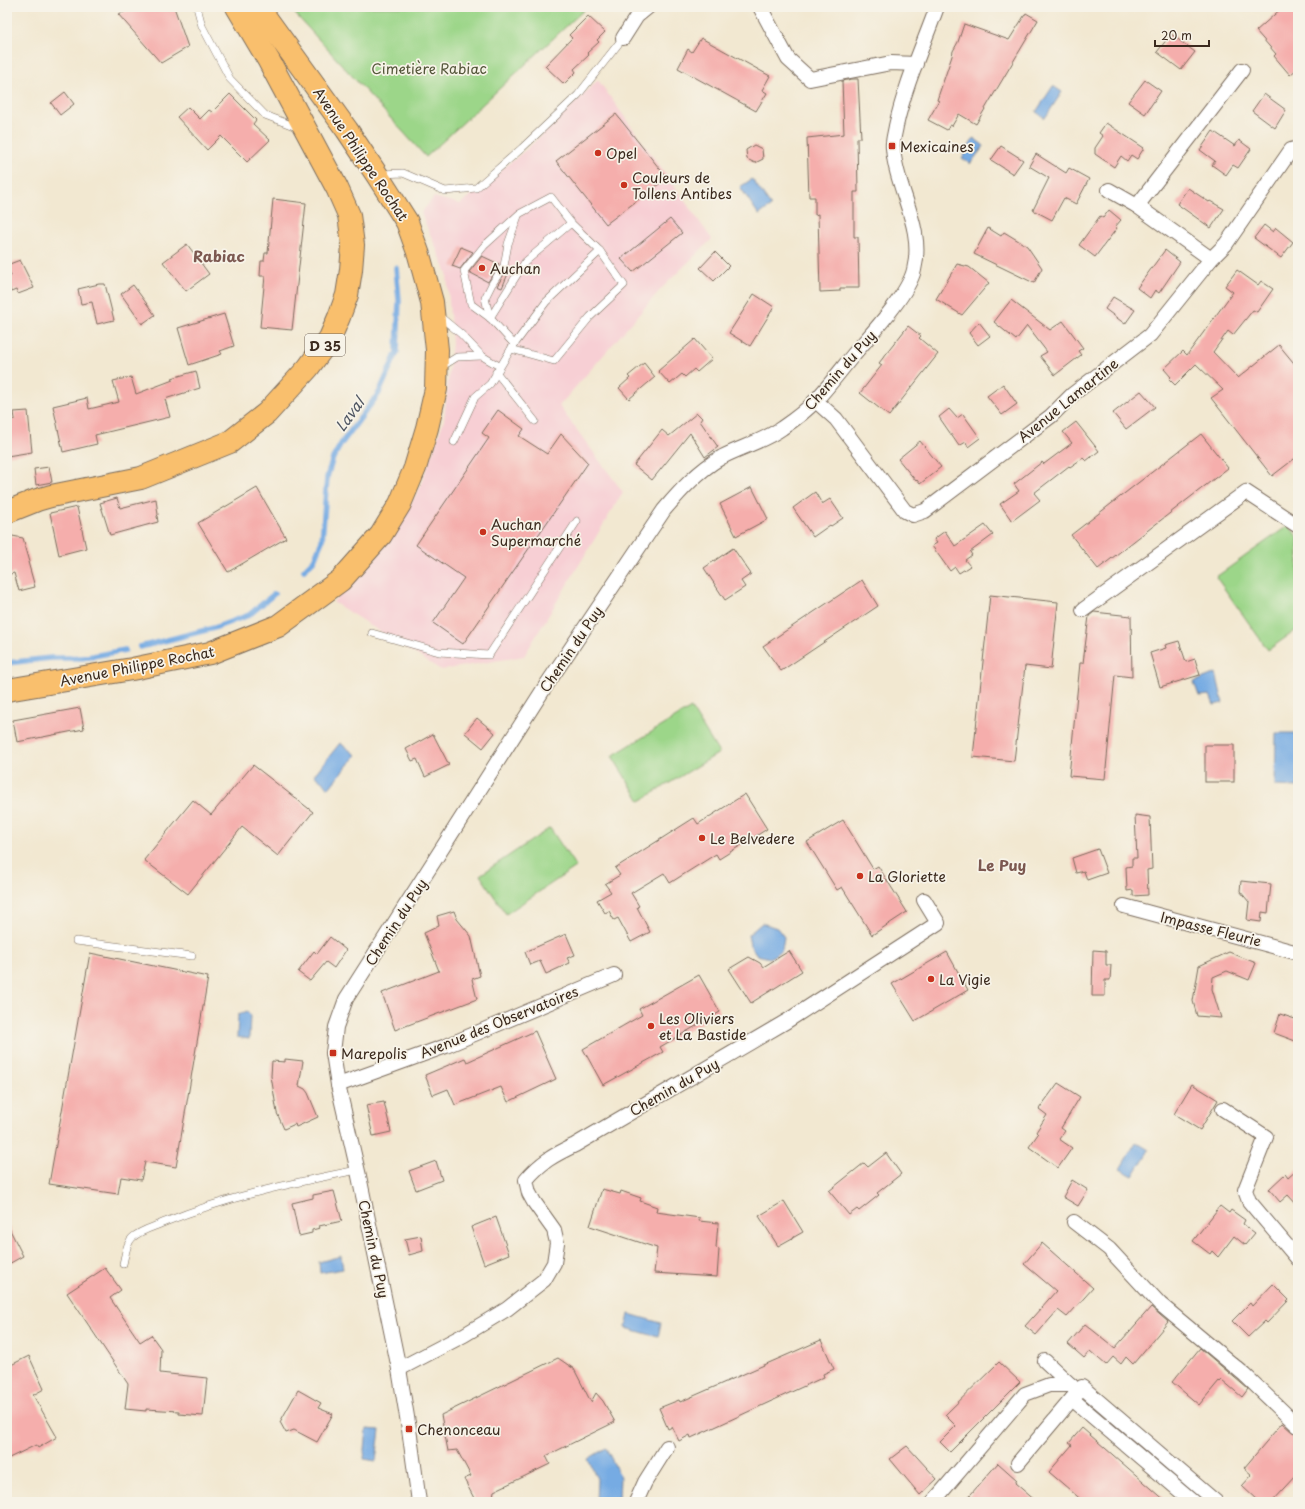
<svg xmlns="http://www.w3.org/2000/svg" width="1305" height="1509" font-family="'Playpen Sans',sans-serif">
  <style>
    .built { fill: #f7cfd4 }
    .green { fill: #9cd689; stroke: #6c8054 }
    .water { fill: #76abe3; stroke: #586a80 }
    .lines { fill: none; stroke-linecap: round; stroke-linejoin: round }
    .stream { stroke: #76abe3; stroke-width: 5.5 }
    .building { fill: #f5aeac }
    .lane-casing { stroke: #7b6c5d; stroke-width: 8 }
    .street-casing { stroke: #7b6c5d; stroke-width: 16 }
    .primary-casing { stroke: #7b6c5d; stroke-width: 24 }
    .lane { stroke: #fff; stroke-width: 7 }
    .street { stroke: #fff; stroke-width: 14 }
    .primary { stroke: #f9bf6d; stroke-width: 22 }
    .poi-dot { fill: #c8321e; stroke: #f7f3e8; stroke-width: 1.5 }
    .labels { text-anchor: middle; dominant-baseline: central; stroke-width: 3.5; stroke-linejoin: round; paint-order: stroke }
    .shield { fill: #f7f3e8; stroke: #73665b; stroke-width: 1 }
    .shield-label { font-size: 13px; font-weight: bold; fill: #3b2a1e }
    .park-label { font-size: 14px; fill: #535539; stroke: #f7f3e8 }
    .poi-label { font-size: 14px; fill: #3b2a1e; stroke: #f7f3e8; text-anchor: start }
    .street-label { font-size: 14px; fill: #3b2a1e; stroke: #f7f3e8 }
    .neighbourhood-label { font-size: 15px; font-weight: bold; fill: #7c5850; stroke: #f7f3e8 }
    .water-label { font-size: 15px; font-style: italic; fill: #505763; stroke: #f7f3e8 }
  </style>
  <rect width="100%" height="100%" fill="#f7f3e8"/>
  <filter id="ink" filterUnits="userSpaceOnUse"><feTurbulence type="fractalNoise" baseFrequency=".025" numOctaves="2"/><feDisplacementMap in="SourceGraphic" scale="8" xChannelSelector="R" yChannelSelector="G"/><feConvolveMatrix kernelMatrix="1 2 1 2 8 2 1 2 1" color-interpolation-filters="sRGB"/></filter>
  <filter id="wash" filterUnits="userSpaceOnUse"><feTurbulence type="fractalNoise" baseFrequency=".012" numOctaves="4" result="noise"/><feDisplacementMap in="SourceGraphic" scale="16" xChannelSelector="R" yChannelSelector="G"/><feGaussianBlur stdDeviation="0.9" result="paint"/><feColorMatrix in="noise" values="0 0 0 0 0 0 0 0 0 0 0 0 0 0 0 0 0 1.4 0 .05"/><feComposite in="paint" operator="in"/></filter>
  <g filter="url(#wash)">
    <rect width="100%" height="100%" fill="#f2e8d1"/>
    <polygon class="built" points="598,80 712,239 661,289 559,406 623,492 524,656 441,670 333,602 381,552 419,490 444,420 452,343 447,273 421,213 434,197 460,204 528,148"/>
    <g class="green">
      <polygon points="289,7 587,7 426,157"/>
      <polygon points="1289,525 1298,538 1298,629 1268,650 1216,577"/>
      <polygon points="691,708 719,753 640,801 612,756"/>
      <polygon points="550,828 576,867 506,914 480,875"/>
    </g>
    <g class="water">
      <polygon points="1053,86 1062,92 1045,118 1036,112"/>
      <polygon points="974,138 984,146 970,164 962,158"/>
      <polygon points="752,179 771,206 759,215 740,187"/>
      <polygon points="1216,673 1223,703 1214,705 1210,695 1199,696 1194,682"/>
      <polygon points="1276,733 1298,733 1298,787 1275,786"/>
      <polygon points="340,743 356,755 329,788 314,775"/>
      <polygon points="762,923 777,928 784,937 782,950 770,958 757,955 750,945 748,935"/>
      <polygon points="247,1011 250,1015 249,1039 237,1037 238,1015"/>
      <polygon points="1136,1142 1149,1150 1133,1176 1120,1169"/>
      <polygon points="341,1256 343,1269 320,1273 319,1262"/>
      <polygon points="629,1314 661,1323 658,1337 626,1328"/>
      <polygon points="367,1429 380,1430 376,1461 364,1459"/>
      <polygon points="606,1448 620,1476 619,1502 596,1502 597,1479 588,1459"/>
    </g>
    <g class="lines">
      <g class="stream">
        <polyline points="304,570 314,560 322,541 327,477 333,458 341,444 379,393 397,352 399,300 396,268"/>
        <polyline points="140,647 214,628 249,615 274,594"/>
        <polyline points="7,663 51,658 82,658 125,650"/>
      </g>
    </g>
    <g id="blocks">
      <g class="building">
        <polygon points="139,7 174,7 188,47 161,63 118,14"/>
        <polygon points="1283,7 1298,7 1298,68 1290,75 1274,56 1276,54 1256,31"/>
        <polygon points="1026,13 1038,20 976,124 959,114 952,126 950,125 947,130 928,120 939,101 937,100 952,56 953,51 958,42 964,24 1009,40"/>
        <polygon points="588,16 605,32 597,40 599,42 587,53 589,55 574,69 576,72 564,84 545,66 572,38 569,35"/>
        <polygon points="1171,34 1195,52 1181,70 1157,52"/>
        <polygon points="701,38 770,76 762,90 767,93 756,111 678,68 688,49 692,52"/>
        <polygon points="852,79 858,79 861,138 857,138 858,192 854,192 854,237 858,237 859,288 840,288 840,291 820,292 818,214 815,215 815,197 809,197 807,138 844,134 842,81"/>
        <polygon points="1145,80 1161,91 1145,114 1128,102"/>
        <polygon points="65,92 74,104 60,115 51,103"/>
        <polygon points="230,94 256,120 253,124 270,140 247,162 221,136 207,150 177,117 188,107 200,119 209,110 212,112"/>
        <polygon points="1264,94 1286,110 1275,128 1252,111"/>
        <polygon points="616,114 667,178 606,224 556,161"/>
        <polygon points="1106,123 1144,148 1137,159 1131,155 1127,161 1121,156 1114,167 1095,154 1095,148 1103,136 1099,133"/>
        <polygon points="1213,131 1235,146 1239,140 1251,149 1238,168 1233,165 1226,175 1212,165 1215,161 1200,150"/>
        <polygon points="754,145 762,149 763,159 755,163 747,159 746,150"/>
        <polygon points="1001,146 1023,160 1013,174 991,160"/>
        <polygon points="1036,154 1066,173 1069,168 1089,179 1076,204 1064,198 1052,220 1033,210 1049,178 1029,166"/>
        <polygon points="1188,188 1209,202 1210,201 1224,209 1211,228 1177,204"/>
        <polygon points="273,199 306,203 292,330 260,327 265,276 260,276 261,261 264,261 265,253 268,253"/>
        <polygon points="1109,210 1121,220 1115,227 1117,228 1095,257 1079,245 1100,216 1103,218"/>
        <polygon points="670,219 682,233 633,272 621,259"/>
        <polygon points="1264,225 1273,232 1276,228 1293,242 1281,258 1254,238"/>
        <polygon points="988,228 1001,236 1004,232 1027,246 1042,268 1034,283 974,254"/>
        <polygon points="187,244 209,274 186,291 163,262"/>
        <polygon points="461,247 473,252 460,269 452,266"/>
        <polygon points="1165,250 1180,262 1159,293 1155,290 1150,298 1137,288"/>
        <polygon points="715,252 729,266 714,281 700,268"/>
        <polygon points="482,256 499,264 488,282 469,272"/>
        <polygon points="20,260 34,288 18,294 16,290 11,292 7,282 7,277 11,276 7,265"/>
        <polygon points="957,264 969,267 989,283 962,315 936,299"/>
        <polygon points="508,268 510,269 502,288 497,286"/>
        <polygon points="1237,270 1258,285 1261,281 1273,289 1257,312 1253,310 1233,335 1228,331 1213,352 1238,378 1279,345 1298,368 1298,456 1272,476 1211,398 1223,390 1196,364 1175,385 1169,379 1171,377 1164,369 1183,351 1187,355 1233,292 1225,286"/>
        <polygon points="99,284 105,284 114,320 97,324 92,302 81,304 78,289"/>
        <polygon points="133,285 155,315 142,324 121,294"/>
        <polygon points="754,294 774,307 750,346 729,333"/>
        <polygon points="1113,297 1135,310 1125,324 1105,309"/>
        <polygon points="1011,300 1050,330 1063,321 1083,348 1078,351 1081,355 1055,375 1040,356 1047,352 1027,326 1016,340 994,322"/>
        <polygon points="224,314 234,346 220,351 222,354 189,365 178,328"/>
        <polygon points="979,322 990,336 978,345 969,333"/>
        <polygon points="908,326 921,336 919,338 938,354 889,416 860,393 882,365 879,363"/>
        <polygon points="695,339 712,359 697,372 694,369 685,377 682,374 670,384 658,371"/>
        <polygon points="644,363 655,377 629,399 619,388 630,378 628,376"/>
        <polygon points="196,371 200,388 165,399 170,417 95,435 97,444 63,452 53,406 87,398 89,409 119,402 113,381 131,377 136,394 173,380 172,378"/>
        <polygon points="1003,384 1017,404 1002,415 987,396"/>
        <polygon points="1141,391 1155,407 1126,429 1113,413"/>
        <polygon points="949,409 957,418 963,414 980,438 968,447 966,442 959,446 939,417"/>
        <polygon points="498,410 524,429 519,436 547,454 561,434 588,463 463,644 433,623 464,578 416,545 489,438 482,433"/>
        <polygon points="28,411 32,452 7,456 7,420 15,419 14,412"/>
        <polygon points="697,413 702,418 700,421 718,447 705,457 690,433 652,480 634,465 662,430 669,436"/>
        <polygon points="1076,422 1099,451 1086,461 1083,458 1070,467 1069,466 1034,493 1040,500 1012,521 1000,504 1019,491 1014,484 1042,462 1044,464 1072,443 1063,432"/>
        <polygon points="1201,434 1228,468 1098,569 1071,535"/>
        <polygon points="920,441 941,467 920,484 917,480 916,481 898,459"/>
        <polygon points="49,467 52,482 36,485 34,469"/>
        <polygon points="752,487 768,519 736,536 720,504"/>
        <polygon points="257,488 286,538 228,572 198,523"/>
        <polygon points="815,492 822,504 830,499 843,518 831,526 830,525 813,537 793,508"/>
        <polygon points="117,498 120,508 156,499 158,515 157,516 158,522 110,535 100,503"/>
        <polygon points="77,507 86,548 59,555 50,513"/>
        <polygon points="985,525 993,535 970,552 972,555 965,560 970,566 959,573 955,567 950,571 932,546 937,543 934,539 945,531 955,546"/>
        <polygon points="7,535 23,538 30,562 28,562 35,587 19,591 14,573 7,575"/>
        <polygon points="733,548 751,574 741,581 745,587 725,600 704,568"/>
        <polygon points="862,580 878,606 781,671 763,646"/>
        <polygon points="990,595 1058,602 1051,669 1025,666 1014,761 973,757"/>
        <polygon points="1094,612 1131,616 1132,677 1115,675 1105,779 1069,776 1080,663 1083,663 1089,616"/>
        <polygon points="1179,641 1186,662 1195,659 1200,675 1160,687 1150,653 1166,648 1165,645"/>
        <polygon points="80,708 84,729 17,742 13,720"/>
        <polygon points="477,718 495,733 483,748 465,733"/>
        <polygon points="433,734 449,765 425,777 417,759 412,761 406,749"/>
        <rect x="1205" y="745" width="29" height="37"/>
        <polygon points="253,765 313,812 278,856 242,827 188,894 144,860 193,800 211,815"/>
        <polygon points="745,794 767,829 719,859 716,854 670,883 664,873 631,893 639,906 637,907 650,932 631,942 618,918 614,920 609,911 605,913 597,900 611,892 605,884 620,875 615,868 694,818 698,824"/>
        <polygon points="1135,815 1150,817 1152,869 1147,870 1148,895 1133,896 1133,890 1127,891 1126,867 1132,866 1132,858 1137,858"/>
        <polygon points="843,820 873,869 878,866 907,912 872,935 842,887 837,890 807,842"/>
        <polygon points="1098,849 1107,873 1087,880 1084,871 1076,873 1072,858"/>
        <polygon points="1241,881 1271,884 1268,913 1262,912 1261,922 1247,920 1249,902 1240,891"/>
        <polygon points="454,911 457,919 471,936 480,976 472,979 477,999 395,1030 382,993 439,971 424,933 439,926 437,916"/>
        <polygon points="566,934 575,955 567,958 570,963 546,974 540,961 530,965 525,952"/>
        <polygon points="330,937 346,950 334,968 326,962 310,981 298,972 314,951 317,954"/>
        <polygon points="1093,950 1106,951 1106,965 1111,965 1110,980 1105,980 1105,996 1092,996"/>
        <polygon points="789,951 802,971 751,1003 729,969 749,957 760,963 763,967"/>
        <polygon points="947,952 968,990 915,1021 892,984"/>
        <polygon points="1229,952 1256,963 1249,980 1227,971 1213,977 1212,989 1221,1018 1197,1016 1193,1001 1199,966"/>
        <polygon points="90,953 208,977 176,1167 145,1162 141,1180 121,1177 118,1194 49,1184"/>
        <polygon points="699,975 720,1012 660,1047 663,1052 603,1085 583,1049 642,1015 639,1009"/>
        <polygon points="1280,1014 1298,1020 1298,1042 1274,1033"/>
        <polygon points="535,1031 556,1079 508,1102 501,1087 455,1105 448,1089 433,1095 425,1075 465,1058 467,1062"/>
        <polygon points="285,1059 303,1061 299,1086 305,1089 308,1093 318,1117 296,1127 295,1124 284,1129 277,1113 271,1076 272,1061 285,1062"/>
        <polygon points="1058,1083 1080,1097 1061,1128 1065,1131 1059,1139 1072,1148 1058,1168 1029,1147 1038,1134 1036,1132 1047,1115 1039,1109"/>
        <polygon points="1192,1084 1218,1100 1200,1130 1174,1114"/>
        <polygon points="384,1102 391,1132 373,1136 366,1105"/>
        <polygon points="886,1153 901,1174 877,1193 879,1195 859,1211 857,1209 849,1215 829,1191 864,1163 868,1167"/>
        <polygon points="436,1161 442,1180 416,1190 409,1171"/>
        <polygon points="1298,1169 1298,1206 1288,1195 1280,1202 1269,1189 1285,1174 1288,1178"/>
        <polygon points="1072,1180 1088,1190 1078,1206 1063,1197"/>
        <polygon points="602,1189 620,1194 621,1191 641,1198 640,1201 657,1207 656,1212 700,1218 699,1221 718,1223 716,1248 719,1249 717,1277 654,1273 657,1248 590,1226"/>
        <polygon points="334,1191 342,1221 319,1226 320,1228 312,1230 312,1233 299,1236 292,1203 313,1198 313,1195"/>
        <polygon points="784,1201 803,1232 778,1246 759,1216"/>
        <polygon points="1220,1206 1229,1213 1231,1210 1245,1220 1243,1224 1255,1233 1245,1245 1234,1236 1218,1257 1212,1251 1210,1254 1193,1241"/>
        <polygon points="496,1217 509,1254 484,1264 471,1227"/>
        <polygon points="7,1224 23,1256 7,1265"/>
        <polygon points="421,1236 423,1251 409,1255 405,1239"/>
        <polygon points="1042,1243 1093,1288 1067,1317 1058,1310 1036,1335 1025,1326 1056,1291 1024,1264"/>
        <polygon points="105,1268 121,1290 110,1298 140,1342 151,1335 161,1349 160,1373 207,1378 203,1416 179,1414 179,1411 146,1409 146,1411 125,1409 128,1384 67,1293"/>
        <polygon points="1273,1284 1289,1300 1267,1323 1265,1321 1248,1337 1232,1321 1250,1303 1252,1306"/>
        <polygon points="1151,1307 1168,1322 1133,1364 1126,1357 1121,1364 1113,1357 1106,1365 1090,1351 1084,1358 1068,1344 1085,1324 1115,1348"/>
        <polygon points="821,1340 834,1369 823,1374 824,1377 691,1438 690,1435 679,1441 672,1427 668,1429 659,1408 679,1400 680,1402"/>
        <polygon points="1200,1348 1248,1389 1242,1397 1222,1380 1220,1382 1219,1381 1199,1405 1172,1382"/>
        <polygon points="29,1356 44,1389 33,1395 57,1437 38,1448 36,1445 7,1459 7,1367"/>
        <polygon points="558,1358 574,1369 591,1402 596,1393 603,1401 615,1422 546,1456 550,1464 494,1491 492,1502 476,1502 464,1479 471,1476 457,1450 448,1451 441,1415"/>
        <polygon points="999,1362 1020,1382 950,1452 940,1442 956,1426 945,1415"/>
        <polygon points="298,1390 321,1403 318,1408 333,1414 317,1442 294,1430 286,1433 280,1422"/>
        <polygon points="1282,1423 1292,1432 1298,1434 1298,1474 1272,1502 1259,1502 1242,1486 1252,1475 1244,1468"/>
        <polygon points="1082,1428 1167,1502 1084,1502 1049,1472 1072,1445 1069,1443"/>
        <polygon points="907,1446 937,1479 920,1495 890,1459"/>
        <polygon points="998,1463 1017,1480 1015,1483 1037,1502 964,1502"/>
      </g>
    </g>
  </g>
  <g filter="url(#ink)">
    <use href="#blocks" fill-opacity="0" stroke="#7b6c5d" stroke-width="1"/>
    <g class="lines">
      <defs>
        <g id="lane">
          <polyline points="197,7 202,26 230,79 265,115 299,128"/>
          <polyline points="381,174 403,173 445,191 476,188 522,148 578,95 623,38"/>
          <polyline points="438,315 461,334 482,356 499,366"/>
          <polyline points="490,318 471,304 464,271 484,246 519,214 551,197 571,223"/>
          <polyline points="490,318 485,298 492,284 504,266 508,244 518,216"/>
          <polyline points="511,349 554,361 590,317 624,285 600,251 571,223 525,262 490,318 514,344"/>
          <polyline points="441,367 457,357 482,356"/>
          <polyline points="496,372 535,421"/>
          <polyline points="454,442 475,397 490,384 511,349 546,302 600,251"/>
          <polyline points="372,633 439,652 489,655 577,521"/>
          <polyline points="76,941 192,956"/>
          <path d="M123,1264C125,1256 126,1244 132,1238C140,1230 154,1227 165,1222C226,1197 292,1183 357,1170"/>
        </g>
        <g id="street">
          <polyline points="760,7 788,59 810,79 891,63 916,64"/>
          <polyline points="623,38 637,16 648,7"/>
          <polyline points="1109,190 1137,206 1211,259"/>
          <polyline points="1137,206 1242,70"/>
          <polyline points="816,401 836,419 905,511 913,515 925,511 1051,416 1073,394 1150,335 1211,259 1226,244 1291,150 1298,148"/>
          <polyline points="1083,610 1246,492 1298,526"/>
          <polyline points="1124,906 1298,953"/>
          <polyline points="338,1085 446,1046 614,975"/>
          <polyline points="1223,1109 1266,1137 1245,1190 1249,1201 1298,1259"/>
          <polyline points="1074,1222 1109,1249 1160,1304 1245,1375 1298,1426"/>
          <polyline points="1045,1361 1075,1389"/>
          <path d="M399,1369L464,1335L507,1309L544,1280L554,1263L557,1243L554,1230L534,1202L529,1193L526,1180C541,1162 554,1155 575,1145L787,1021L938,923L924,900"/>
          <polyline points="1072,1399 1193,1502"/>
          <polyline points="1018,1463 1082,1387 1216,1502"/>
          <path d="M419,1502L409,1429L399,1369L359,1176L338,1085L333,1053L336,1027L346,999L545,687L664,510C681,490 699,470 722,457C741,447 764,441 782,428C794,420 806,411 816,400C829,386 841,370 854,354C871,334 908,295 914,270C925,227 896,190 893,148C892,141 895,133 896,126C905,85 923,46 937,7"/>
          <polyline points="636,1502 645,1482 667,1447"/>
          <polyline points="933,1502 1025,1394 1049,1385 1071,1385"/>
        </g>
        <g id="primary">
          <polyline points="7,512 37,500 51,496 141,478 230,442 267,413 308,368 330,338 339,317 347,295 351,270 353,245 349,215 337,188 269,61 237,7"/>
          <polyline points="7,690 132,669 210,653 278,626 341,580 381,535 400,504 415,468 427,428 436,389 437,350 432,302 419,255 407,222 377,175 347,130 258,7"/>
        </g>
      </defs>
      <use href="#lane" class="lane-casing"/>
      <use href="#street" class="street-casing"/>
      <use href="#primary" class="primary-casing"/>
      <use href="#lane" class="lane"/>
      <use href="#street" class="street"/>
      <use href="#primary" class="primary"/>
    </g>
  </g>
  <g class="poi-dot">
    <rect x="888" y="142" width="8" height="8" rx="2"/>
    <circle cx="598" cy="153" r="4"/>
    <circle cx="624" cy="185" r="4"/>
    <circle cx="482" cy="268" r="4"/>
    <circle cx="483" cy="532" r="4"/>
    <circle cx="702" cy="838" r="4"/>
    <circle cx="860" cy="876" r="4"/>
    <circle cx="931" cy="979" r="4"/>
    <circle cx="651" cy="1026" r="4"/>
    <rect x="329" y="1049" width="8" height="8" rx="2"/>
    <rect x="405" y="1425" width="8" height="8" rx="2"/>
  </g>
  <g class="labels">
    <rect class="shield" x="305" y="334" width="40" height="22" rx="3"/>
    <g class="shield-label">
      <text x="325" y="345">D 35</text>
    </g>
    <g class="park-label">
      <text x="429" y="68">Cimetière Rabiac</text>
    </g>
    <g class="poi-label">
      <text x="900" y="146">Mexicaines</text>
      <text x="606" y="153">Opel</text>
      <text x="632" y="177">Couleurs de<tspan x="632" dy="16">Tollens Antibes</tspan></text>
      <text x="490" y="268">Auchan</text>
      <text x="491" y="524">Auchan<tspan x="491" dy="16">Supermarché</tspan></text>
      <text x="710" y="838">Le Belvedere</text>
      <text x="868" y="876">La Gloriette</text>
      <text x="939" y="979">La Vigie</text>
      <text x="659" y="1018">Les Oliviers<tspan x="659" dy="16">et La Bastide</tspan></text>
      <text x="341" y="1053">Marepolis</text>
      <text x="417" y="1429">Chenonceau</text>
    </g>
    <g class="street-label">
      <text transform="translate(361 154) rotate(56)">Avenue Philippe Rochat</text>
      <text transform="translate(840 370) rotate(-49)">Chemin du Puy</text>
      <text transform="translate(1068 400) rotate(-39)">Avenue Lamartine</text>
      <text transform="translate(571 649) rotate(-56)">Chemin du Puy</text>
      <text transform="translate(137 666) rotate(-11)">Avenue Philippe Rochat</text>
      <text transform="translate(396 922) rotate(-57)">Chemin du Puy</text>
      <text transform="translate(1211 929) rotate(14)">Impasse Fleurie</text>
      <text transform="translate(499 1022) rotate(-22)">Avenue des Observatoires</text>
      <text transform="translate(674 1087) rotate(-30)">Chemin du Puy</text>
      <text transform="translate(374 1249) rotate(78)">Chemin du Puy</text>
    </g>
    <g class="neighbourhood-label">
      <text x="219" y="255">Rabiac</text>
      <text x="1002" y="864">Le Puy</text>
    </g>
    <g class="water-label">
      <text transform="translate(349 414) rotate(-54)">Laval</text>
    </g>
  </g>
  <rect width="1305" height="1509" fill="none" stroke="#f7f3e8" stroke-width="24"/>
  <path d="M1155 40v6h54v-6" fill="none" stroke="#3b2a1e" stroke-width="2"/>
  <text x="1161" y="40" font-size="12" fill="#3b2a1e" stroke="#f7f3e8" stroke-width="3" paint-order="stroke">20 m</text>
</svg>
